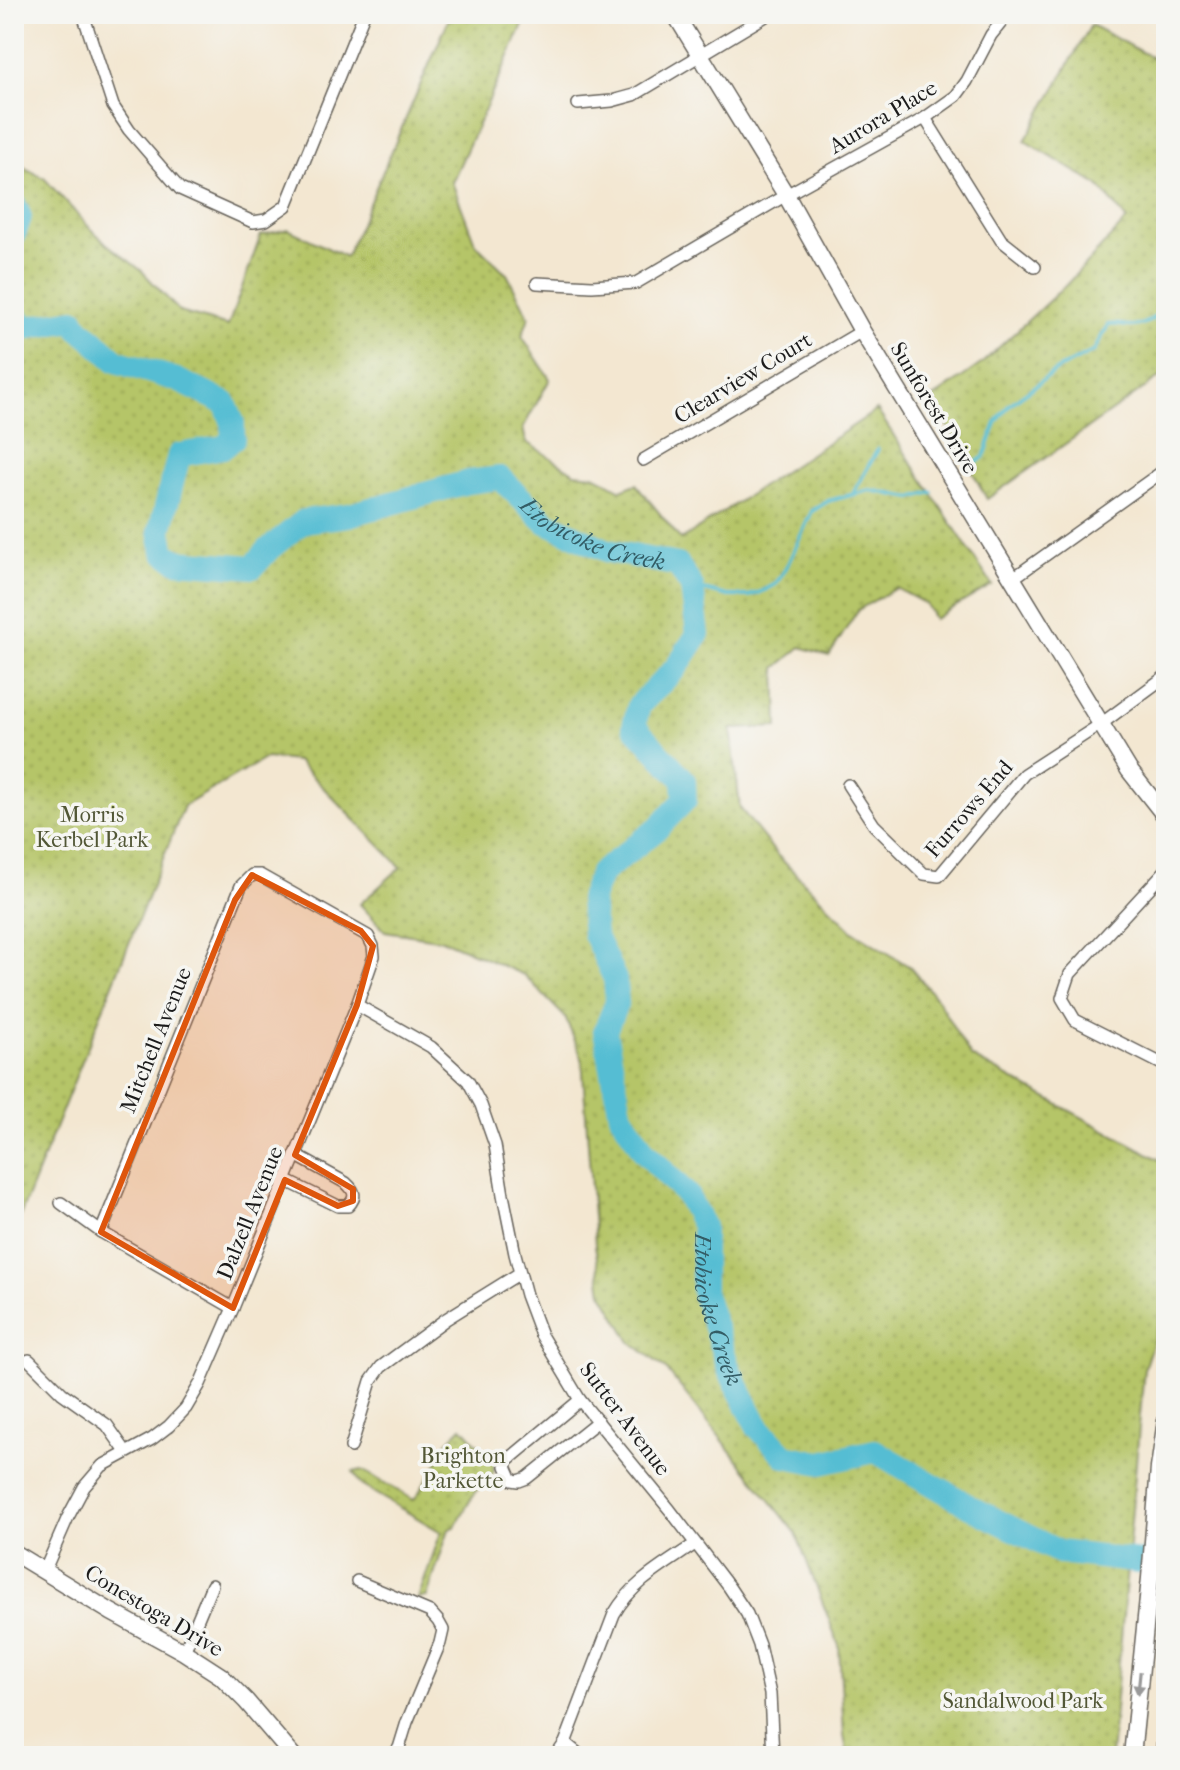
<svg xmlns="http://www.w3.org/2000/svg" width="1180" height="1770" font-family="'IM FELL French Canon',serif">
  <style>
    .park { fill: url(#park-dots); stroke: #687042; stroke-width: 2 }
    .lines { fill: none; stroke-linecap: round; stroke-linejoin: round }
    .stream { stroke: #55bdd3; stroke-width: 4 }
    .river { stroke: #55bdd3; stroke-width: 24 }
    .street-casing { stroke: #67635b; stroke-width: 14 }
    .secondary-casing { stroke: #67635b; stroke-width: 19 }
    .street { stroke: #fff; stroke-width: 11 }
    .secondary { stroke: #fff; stroke-width: 16 }
    .oneway { fill: #999 }
    .marked { fill: #de560d; fill-opacity: 0.2; stroke: #de560d; stroke-width: 6; stroke-linejoin: round }
    .labels { text-anchor: middle; dominant-baseline: central; stroke-width: 7; stroke-linejoin: round; paint-order: stroke }
    .street-label { font-size: 22px; fill: #1c1c1c; stroke: #f6f6f2 }
    .park-label { font-size: 22px; fill: #525736; stroke: #f6f6f2 }
    .water-label { font-size: 24px; font-style: italic; fill: #335c65; stroke: #f6f6f2 }
  </style>
  <defs>
    <pattern id="park-dots" width="8" height="8" patternUnits="userSpaceOnUse" patternTransform="scale(2)"><rect width="8" height="8" fill="#b5c567"/><path d="M2 2h.1M6 6h.1" fill="none" stroke="#9ba959" stroke-width="1.8" stroke-linecap="round"/></pattern>
  </defs>
  <rect width="100%" height="100%" fill="#f6f6f2"/>
  <filter id="ink" filterUnits="userSpaceOnUse"><feTurbulence type="fractalNoise" baseFrequency=".0125" numOctaves="2"/><feDisplacementMap in="SourceGraphic" scale="16" xChannelSelector="R" yChannelSelector="G"/><feConvolveMatrix kernelMatrix="1 2 1 2 8 2 1 2 1" color-interpolation-filters="sRGB"/></filter>
  <filter id="wash" filterUnits="userSpaceOnUse"><feTurbulence type="fractalNoise" baseFrequency=".006" numOctaves="4" result="noise"/><feDisplacementMap in="SourceGraphic" scale="32" xChannelSelector="R" yChannelSelector="G"/><feGaussianBlur stdDeviation="1.8" result="paint"/><feColorMatrix in="noise" values="0 0 0 0 0 0 0 0 0 0 0 0 0 0 0 0 0 1.4 0 .05"/><feComposite in="paint" operator="in"/></filter>
  <g filter="url(#wash)">
    <rect width="100%" height="100%" fill="#f3e7d1"/>
    <g class="park">
      <polygon points="451,14 528,14 452,182 475,243 507,274 529,317 522,336 550,379 523,428 526,442 575,473 594,475 621,490 636,484 681,540 877,410 992,585 934,619 926,604 896,588 858,610 829,656 801,647 776,668 778,727 731,729 740,808 778,856 853,931 910,967 937,999 971,1057 1166,1163 1166,1302 1144,1369 1111,1756 848,1756 844,1736 839,1646 796,1533 666,1369 631,1342 602,1292 595,1245 582,1058 565,1017 524,975 443,940 385,931 360,904 401,867 297,761 266,758 184,806 14,1231 14,162 44,178 87,225 107,244 142,271 180,312 228,326 261,235 288,229 346,257"/>
      <polygon points="1091,25 1166,65 1166,373 987,499 933,398 981,364 1067,284 1127,220 1099,186 1025,141"/>
      <polygon points="462,1427 494,1462 494,1472 475,1492 455,1527 449,1529 427,1597 418,1599 441,1532 361,1485 353,1472 362,1470 414,1500 435,1467 447,1442"/>
    </g>
    <g class="lines">
      <g class="stream">
        <path d="M974,464L984,457L996,423L1009,405L1055,371L1094,351L1108,325C1117,323 1121,326 1130,326C1140,327 1149,321 1157,316L1163,290L1166,285"/>
        <polyline points="854,492 878,449"/>
        <polyline points="692,587 728,596 749,596 761,592 776,584 786,568 812,511 828,501 870,490 912,498 932,492"/>
      </g>
      <g class="river">
        <polyline points="14,204 20,217 14,234"/>
        <path id="s1" d="M14,312L25,328L74,320L79,328L116,361L177,380L225,403L233,423V439L224,447L179,455L160,531L164,552L177,561L253,567L269,549L304,521L349,515L468,482L500,478L546,522L608,551L678,565L692,587L698,634L676,668L639,705L634,726L684,780L685,800L656,830L601,873L591,898L594,934L615,979L617,1002L605,1031L621,1115L644,1151L687,1195L703,1226V1291L729,1370L758,1427L785,1456L821,1463L875,1451L978,1511L1059,1552L1140,1562"/>
      </g>
    </g>
  </g>
  <g filter="url(#ink)">
    <g class="lines">
      <defs>
        <g id="street">
          <polyline points="83,14 113,106 129,130 180,189 253,222 266,220 286,206 364,14"/>
          <polyline points="578,104 612,101 634,95 769,14"/>
          <polyline points="925,118 1001,240 1035,267"/>
          <polyline points="537,283 592,286 636,283 786,195 925,118 956,96 967,81 991,35 1008,14"/>
          <polyline points="643,460 862,331"/>
          <polyline points="1012,579 1166,469"/>
          <polyline points="848,785 874,825 924,874 939,876 1024,774 1101,724 1166,676"/>
          <polyline points="1166,870 1070,974 1062,998 1075,1020 1166,1066"/>
          <polyline points="357,1005 431,1047 468,1081 481,1105 495,1145 503,1195 515,1254 526,1295 541,1335 580,1400 670,1510 729,1587 747,1614 759,1645 770,1694 773,1756"/>
          <path d="M285,1180L338,1206H348C357,1197 355,1191 346,1183L295,1155"/>
          <polyline points="61,1203 101,1232 233,1308"/>
          <polyline points="29,1360 62,1393 107,1425 126,1452"/>
          <polyline points="580,1400 508,1460 506,1466 512,1480 519,1481 527,1478 598,1421"/>
          <polyline points="351,1447 371,1381 381,1367 446,1319 520,1273"/>
          <polyline points="44,1572 68,1517 84,1487 102,1466 152,1439 169,1426 186,1408 200,1384 233,1308 357,1005 374,956 373,946 368,936 260,875 252,875 241,886 101,1232"/>
          <polyline points="357,1581 430,1612 438,1621 443,1630 440,1643 407,1722 399,1748 392,1756"/>
          <polyline points="184,1652 212,1585"/>
          <polyline points="565,1743 581,1756"/>
          <path d="M556,1756L565,1743L614,1614C632,1582 666,1564 695,1544"/>
        </g>
        <g id="secondary">
          <polyline points="675,14 786,195 862,331 916,420 1129,770 1166,817"/>
          <polyline points="14,1553 111,1612 184,1652 221,1676 246,1701 293,1756"/>
          <polyline points="1132,1756 1150,1578 1159,1468 1166,1420"/>
          <polyline points="1164,1756 1166,1726"/>
        </g>
      </defs>
      <use href="#street" class="street-casing"/>
      <use href="#secondary" class="secondary-casing"/>
      <use href="#street" class="street"/>
      <use href="#secondary" class="secondary"/>
    </g>
    <defs><path id="oneway-solid" d="M-6-.8H1V-3.2L6.5 0L1 3.2V.8H-6Z" transform="scale(2)"/></defs>
    <use class="oneway" href="#oneway-solid" transform="translate(1139 1683) rotate(96)"/>
  </g>
  <path class="marked" d="M252,875L361,931L373,946L357,1005L295,1155L353,1189V1201L338,1206L285,1180L233,1308L101,1232L235,900Z"/>
  <g class="labels">
    <g class="street-label">
      <text transform="translate(883 117) rotate(-31)">Aurora Place</text>
      <text transform="translate(743 378) rotate(-31)">Clearview Court</text>
      <text transform="translate(934 408) rotate(59)">Sunforest Drive</text>
      <text transform="translate(969 809) rotate(-49)">Furrows End</text>
      <text transform="translate(156 1040) rotate(-68)">Mitchell Avenue</text>
      <text transform="translate(250 1213) rotate(-68)">Dalzell Avenue</text>
      <text transform="translate(625 1419) rotate(53)">Sutter Avenue</text>
      <text transform="translate(154 1611) rotate(31)">Conestoga Drive</text>
    </g>
    <g class="park-label">
      <text x="92" y="815">Morris<tspan x="92" dy="25">Kerbel Park</tspan></text>
      <text x="463" y="1456">Brighton<tspan x="463" dy="25">Parkette</tspan></text>
      <text x="1023" y="1701">Sandalwood Park</text>
    </g>
    <g class="water-label">
      <text stroke="none"><textPath href="#s1" startOffset="914">Etobicoke Creek</textPath></text>
      <text stroke="none"><textPath href="#s1" startOffset="1876">Etobicoke Creek</textPath></text>
    </g>
  </g>
  <rect width="1180" height="1770" fill="none" stroke="#f6f6f2" stroke-width="48"/>
</svg>
